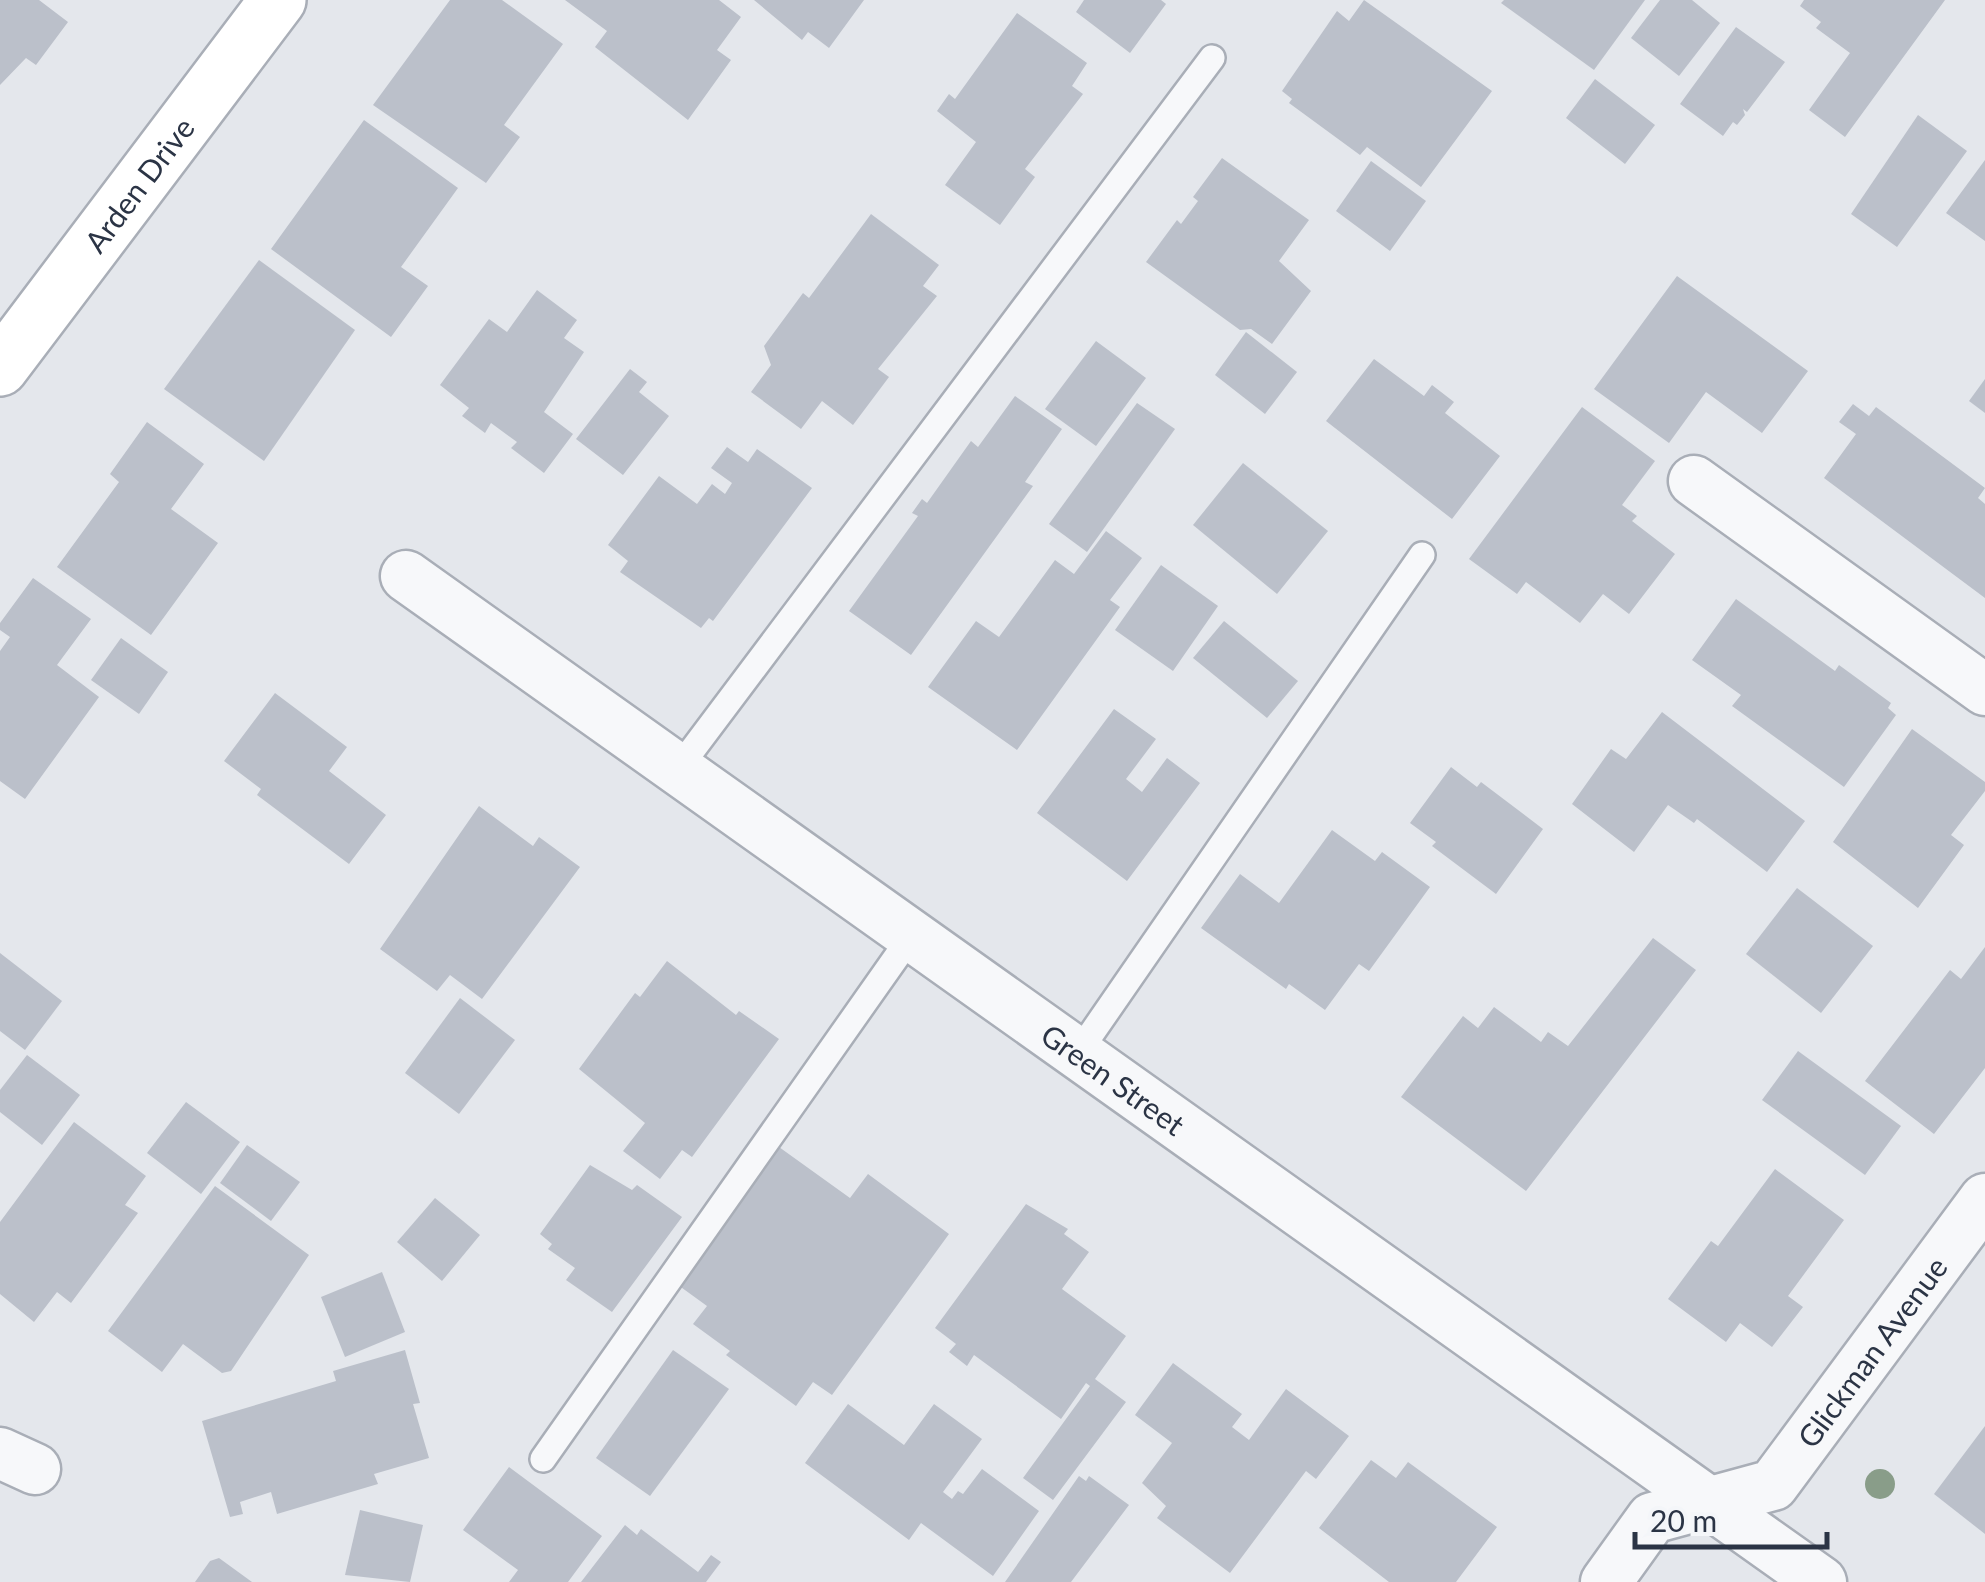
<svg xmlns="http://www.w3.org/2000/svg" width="1985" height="1582" font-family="Lato,sans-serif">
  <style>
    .building { fill: #bbc0ca }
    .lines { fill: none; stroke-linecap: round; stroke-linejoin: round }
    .lane-casing { stroke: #a9aeb7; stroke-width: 30 }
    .street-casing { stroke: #a9aeb7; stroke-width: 55 }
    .secondary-casing { stroke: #a9aeb7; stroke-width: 60 }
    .lane { stroke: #f7f8fa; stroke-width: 25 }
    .street { stroke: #f7f8fa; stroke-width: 50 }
    .secondary { stroke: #fff; stroke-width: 55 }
    .tree { fill: #899d89 }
    .labels { text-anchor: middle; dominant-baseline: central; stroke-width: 10; stroke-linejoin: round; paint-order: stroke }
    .street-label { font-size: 30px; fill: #2b3445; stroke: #f4f6f9 }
  </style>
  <rect width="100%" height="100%" fill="#e4e7ec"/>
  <g class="building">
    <polygon points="0,0 39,0 68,22 36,65 26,58 0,85"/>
    <polygon points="450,0 502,0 563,44 504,125 520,137 486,183 373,105"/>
    <polygon points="565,0 719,0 741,17 717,50 731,60 688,120 595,47 607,31"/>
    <polygon points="754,0 864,0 829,48 808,32 802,40"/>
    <polygon points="1084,0 1161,0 1166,4 1130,53 1076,12"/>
    <polygon points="1364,0 1492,91 1421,187 1367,147 1360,155 1289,103 1292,99 1282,91 1337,11 1349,21"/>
    <polygon points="1504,0 1645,0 1594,70 1501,3"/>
    <polygon points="1660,0 1692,0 1720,23 1679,76 1631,38"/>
    <polygon points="1804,0 1945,0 1845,137 1809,110 1850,53 1816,28 1821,22 1800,6"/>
    <polygon points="1017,13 1087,63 1072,86 1083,94 1025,169 1035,177 1000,225 945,185 976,142 937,111 949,94 955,99"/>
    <polygon points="1736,27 1785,62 1747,112 1743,109 1745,115 1737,125 1733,122 1723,136 1680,104"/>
    <polygon points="1595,79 1655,125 1625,164 1566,118"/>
    <polygon points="1918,115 1967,151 1897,247 1851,214"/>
    <polygon points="364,120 458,188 401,267 428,286 391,337 271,249"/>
    <polygon points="1222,158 1309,220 1279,261 1311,291 1272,344 1251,329 1240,330 1146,262 1177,220 1181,224 1198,201 1193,197"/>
    <polygon points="1985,160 1985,241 1946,213"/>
    <polygon points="1371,161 1426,201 1390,251 1336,211"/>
    <polygon points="871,214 939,265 923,286 937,296 878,369 889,377 853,425 822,401 801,429 751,392 771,365 764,346 803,293 809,298"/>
    <polygon points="259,260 355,330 264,461 164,389"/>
    <polygon points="1677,276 1808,371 1762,433 1706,392 1669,443 1594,389"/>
    <polygon points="537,290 577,320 564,338 584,352 544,412 573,434 544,473 511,448 517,442 491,423 485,433 462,416 469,408 440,385 489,319 507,332"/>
    <polygon points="1246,332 1297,372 1265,414 1215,375"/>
    <polygon points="1096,341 1146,378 1096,446 1045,409"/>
    <polygon points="1374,359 1424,396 1432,385 1454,402 1445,413 1500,456 1452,519 1326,421"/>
    <polygon points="630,369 647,382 639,392 669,416 623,475 576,439"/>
    <polygon points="1985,379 1985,413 1969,401"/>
    <polygon points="1015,396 1062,429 1025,482 1033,486 911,655 849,611 918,516 912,513 922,499 927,503 971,441 978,447"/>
    <polygon points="1137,403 1175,429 1087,552 1049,524"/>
    <polygon points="1853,404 1869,416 1876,407 1985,488 1978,498 1985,504 1985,598 1824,478 1856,434 1839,422"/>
    <polygon points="1582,407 1655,461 1622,505 1637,516 1632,521 1675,554 1629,614 1603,594 1580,623 1526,582 1517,594 1469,559"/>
    <polygon points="147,422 204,464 171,509 218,543 151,635 57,567 119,482 110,474"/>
    <polygon points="727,447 748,462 757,449 812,488 713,621 709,618 701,628 620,572 628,561 608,545 659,476 697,504 712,484 725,494 732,483 711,468"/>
    <polygon points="1243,463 1328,531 1277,594 1193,525"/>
    <polygon points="1106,531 1142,558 1110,600 1120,607 1017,750 928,687 976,621 999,637 1055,560 1074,574"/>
    <polygon points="1161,565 1218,606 1173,671 1115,630"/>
    <polygon points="33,578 91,619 57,665 99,697 25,799 0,781 0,651 10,637 0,630 0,623"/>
    <polygon points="1736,599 1835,671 1839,665 1891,703 1888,708 1896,715 1844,787 1732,706 1741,695 1692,660"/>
    <polygon points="1224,621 1298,681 1267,718 1193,658"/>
    <polygon points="121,638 168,672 139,714 91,680"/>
    <polygon points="275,693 347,747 329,771 386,815 349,864 257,795 261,789 224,761"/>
    <polygon points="1114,709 1156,739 1126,779 1142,792 1167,758 1200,783 1127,881 1037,813"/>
    <polygon points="1662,712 1805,821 1767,872 1697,819 1694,823 1668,805 1634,852 1572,804 1611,749 1626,759"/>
    <polygon points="1912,729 1985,782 1985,791 1951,835 1964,845 1918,908 1833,842"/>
    <polygon points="1451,767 1477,787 1481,782 1543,829 1496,894 1432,846 1436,842 1410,823"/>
    <polygon points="479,806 533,846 539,837 580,867 482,999 450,975 437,991 380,949"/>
    <polygon points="1332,830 1375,861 1382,852 1430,887 1369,971 1359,964 1325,1010 1289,984 1286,989 1201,928 1240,874 1279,903"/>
    <polygon points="1797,888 1873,946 1821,1013 1746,954"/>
    <polygon points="1653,938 1696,970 1526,1191 1401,1097 1463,1016 1478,1028 1494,1007 1541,1042 1548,1032 1568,1046"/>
    <polygon points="1985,947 1985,1068 1934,1134 1865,1081 1950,970 1961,979"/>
    <polygon points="0,953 62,1001 25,1050 0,1031"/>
    <polygon points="667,961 736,1015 739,1011 779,1039 692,1157 682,1150 660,1179 623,1151 645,1123 579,1069 635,993 640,997"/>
    <polygon points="460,998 515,1040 459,1114 405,1073"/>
    <polygon points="1798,1051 1901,1126 1865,1175 1762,1100"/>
    <polygon points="27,1055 80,1095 42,1145 0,1112 0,1090"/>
    <polygon points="186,1102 240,1142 201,1194 147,1153"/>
    <polygon points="74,1122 146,1176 125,1205 138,1213 71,1303 57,1292 34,1322 0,1294 0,1222"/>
    <polygon points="247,1145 300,1182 271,1221 220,1183"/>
    <polygon points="779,1147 850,1198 868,1174 949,1234 832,1395 813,1382 796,1406 726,1355 730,1351 693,1324 707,1306 678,1285"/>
    <polygon points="590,1165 632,1190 637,1185 682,1217 612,1312 566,1280 575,1268 548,1249 552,1244 540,1234"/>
    <polygon points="1775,1169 1844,1220 1788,1296 1803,1307 1772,1347 1740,1323 1726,1342 1668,1299 1711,1241 1718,1246"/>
    <polygon points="215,1186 309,1255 231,1371 222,1373 183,1344 162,1372 108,1331"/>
    <polygon points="435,1198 480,1235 442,1281 397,1242"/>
    <polygon points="1026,1204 1068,1229 1064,1234 1089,1252 1062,1289 1126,1336 1095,1379 1126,1402 1053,1500 1023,1478 1090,1386 1086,1383 1061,1419 974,1355 967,1366 949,1352 956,1344 935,1328"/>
    <polygon points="382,1272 405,1332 345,1357 321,1297"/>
    <polygon points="405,1350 420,1403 413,1404 429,1458 374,1474 378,1484 277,1514 271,1492 240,1502 243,1514 230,1517 202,1421 336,1381 333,1371"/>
    <polygon points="673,1350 729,1389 650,1496 596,1458"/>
    <polygon points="1173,1363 1242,1414 1232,1427 1249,1440 1286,1389 1349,1436 1316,1479 1306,1471 1230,1573 1157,1518 1166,1506 1142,1483 1172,1443 1135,1415"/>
    <polygon points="848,1404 904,1445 934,1404 982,1439 943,1492 952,1499 958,1491 963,1494 982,1469 1039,1511 993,1576 921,1523 909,1540 805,1463"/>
    <polygon points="1985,1426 1985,1534 1934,1494"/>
    <polygon points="1371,1460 1396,1478 1408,1462 1497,1527 1456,1582 1389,1582 1319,1528"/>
    <polygon points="509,1467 602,1536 568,1582 509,1582 518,1570 463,1530"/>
    <polygon points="1079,1476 1086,1481 1089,1476 1129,1505 1071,1582 1005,1582"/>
    <polygon points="360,1510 423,1525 410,1582 345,1575"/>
    <polygon points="625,1525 637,1535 641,1529 698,1572 711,1555 721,1562 706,1582 581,1582"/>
    <polygon points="219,1558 252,1582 195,1582 210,1561"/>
  </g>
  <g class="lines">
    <defs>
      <g id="lane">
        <polyline points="678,769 1212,58"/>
        <polyline points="1078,1053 1422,555"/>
        <polyline points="543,1459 912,935"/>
      </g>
      <g id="street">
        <polyline points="1694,481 1985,690"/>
        <path id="s1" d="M406,576L1821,1582"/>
        <polyline points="0,1453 35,1469"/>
        <path id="s2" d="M1606,1582L1652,1518L1773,1485L1985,1199"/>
      </g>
      <g id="secondary">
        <path id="s3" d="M0,368L278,0"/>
      </g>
    </defs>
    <use href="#lane" class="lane-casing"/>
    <use href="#street" class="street-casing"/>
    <use href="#secondary" class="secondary-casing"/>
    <use href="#lane" class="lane"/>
    <use href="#street" class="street"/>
    <use href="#secondary" class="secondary"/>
  </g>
  <circle class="tree" cx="1880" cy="1484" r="15"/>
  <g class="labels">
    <g class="street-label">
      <text stroke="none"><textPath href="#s3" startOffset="230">Arden Drive</textPath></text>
      <text stroke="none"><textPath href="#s1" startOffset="868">Green Street</textPath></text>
      <text stroke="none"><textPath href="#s2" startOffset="370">Glickman Avenue</textPath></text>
    </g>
  </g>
  <path d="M1635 1532v15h192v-15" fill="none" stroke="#2b3445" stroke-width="5"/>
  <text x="1650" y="1532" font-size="30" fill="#2b3445" stroke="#f4f6f9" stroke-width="8" paint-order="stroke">20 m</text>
</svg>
